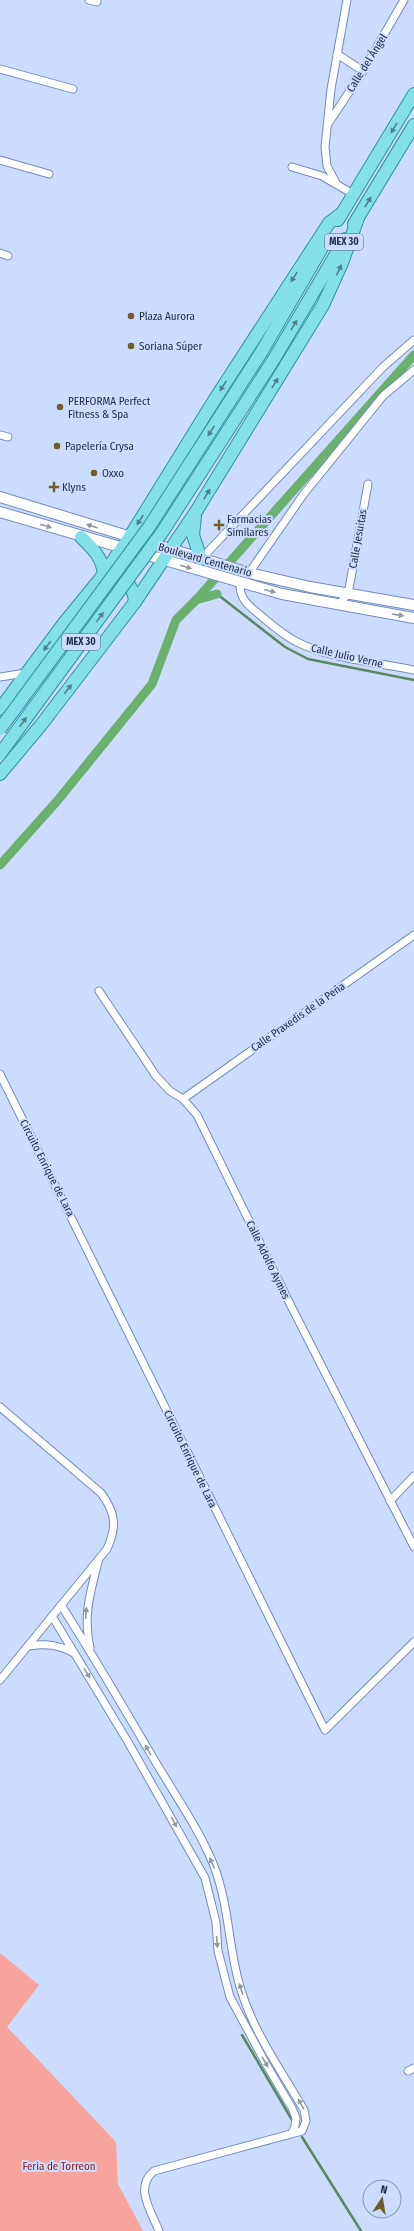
<svg xmlns="http://www.w3.org/2000/svg" width="414" height="2231" font-family="'Fira Sans Condensed',sans-serif">
  <style>
    .green { fill: #f7a49d }
    .lines { fill: none; stroke-linecap: round; stroke-linejoin: round }
    .stream { stroke: #578a62; stroke-width: 2.5 }
    .canal { stroke: #6cb06e; stroke-width: 9 }
    .minor-casing { stroke: #738bc0; stroke-width: 9 }
    .secondary-casing { stroke: #738bc0; stroke-width: 12 }
    .primary-casing { stroke: #2d94a5; stroke-width: 14 }
    .minor { stroke: #fff; stroke-width: 7 }
    .secondary { stroke: #fff; stroke-width: 10 }
    .primary { stroke: #83dfe8; stroke-width: 12 }
    .primary-bridge-casing { stroke: #2d94a5; stroke-width: 14; stroke-linecap: butt }
    .primary-bridge { stroke: #83dfe8; stroke-width: 12 }
    .oneway { fill: #507f8f }
    .oneway2 { fill: #9298a3 }
    .poi-dot { fill: #725c2c; stroke: #cbdcfe; stroke-width: 1.5 }
    .labels { text-anchor: middle; dominant-baseline: central; stroke-width: 4; stroke-linejoin: round; paint-order: stroke }
    .shield { fill: #cbdcfe; stroke: #58647e; stroke-width: 1 }
    .shield-label { font-size: 10px; font-weight: bold; fill: #263147 }
    .street-label { font-size: 11px; fill: #263147; stroke: #cbdcfe }
    .poi-label { font-size: 11px; fill: #263147; stroke: #cbdcfe; text-anchor: start }
    .park-label { font-size: 11px; fill: #8b1b1f; stroke: #cbdcfe }
  </style>
  <rect width="100%" height="100%" fill="#cbdcfe"/>
  <polygon class="green" points="0,1953 39,1985 7,2027 116,2142 118,2184 143,2231 0,2231"/>
  <g class="lines">
    <g class="stream">
      <polyline points="217,594 285,647 308,659 414,680"/>
      <polyline points="242,2035 292,2120"/>
      <polyline points="302,2137 361,2231"/>
    </g>
    <g class="canal">
      <polyline points="196,600 414,355"/>
      <polyline points="0,865 58,800 152,684 176,620 196,600 217,594"/>
    </g>
    <defs>
      <g id="minor">
        <polyline points="89,0 97,2"/>
        <polyline points="337,54 363,71"/>
        <polyline points="0,69 73,89"/>
        <polyline points="328,124 363,71 404,0"/>
        <polyline points="0,160 49,174"/>
        <polyline points="292,167 322,176 353,194"/>
        <polyline points="336,183 327,166 325,147 331,89 347,0"/>
        <polyline points="0,253 8,256"/>
        <polyline points="0,435 8,437"/>
        <polyline points="201,559 383,367 414,340"/>
        <polyline points="249,573 303,495 383,396 414,370"/>
        <path d="M240,583C239,599 249,606 260,615C272,625 283,635 297,642C328,658 379,663 414,670"/>
        <polyline points="338,605 348,594 368,484"/>
        <polyline points="0,677 26,673"/>
        <polyline points="99,991 156,1076 170,1091 183,1099 197,1115 290,1304 414,1547"/>
        <polyline points="0,1074 325,1730 414,1642"/>
        <polyline points="183,1099 414,935"/>
        <path d="M0,1407L101,1493C116,1513 117,1527 107,1549L0,1680"/>
        <polyline points="390,1501 414,1476"/>
        <path d="M61,1605C95,1658 126,1712 158,1766C177,1798 200,1831 214,1866C230,1908 228,1949 241,1990C254,2033 282,2072 304,2110L306,2121L302,2131L154,2171C134,2187 151,2211 159,2231"/>
        <polyline points="52,1616 128,1742 205,1878 216,1922 218,1951 230,1997 266,2064 292,2108 296,2118 295,2126 292,2133"/>
        <path d="M29,1646C46,1643 59,1645 74,1653"/>
        <path d="M90,1648C83,1615 90,1594 98,1562"/>
        <polyline points="408,2071 414,2068"/>
      </g>
      <g id="secondary">
        <polyline points="0,497 249,573 310,587 414,605"/>
        <polyline points="0,512 282,594 414,618"/>
      </g>
      <g id="primary">
        <polyline points="338,220 414,94"/>
        <polyline points="354,224 414,125"/>
        <polyline points="262,351 323,246"/>
        <polyline points="274,359 345,239"/>
        <polyline points="195,516 193,535 201,559"/>
        <path d="M81,537C93,549 101,556 104,573"/>
        <path d="M104,577C122,572 134,586 135,602"/>
        <polyline points="0,709 64,623 100,579 129,538 215,399 329,223 342,213"/>
        <polyline points="0,774 41,725 135,602 197,510 323,305 342,263 358,218"/>
      </g>
    </defs>
    <use href="#minor" class="minor-casing"/>
    <use href="#secondary" class="secondary-casing"/>
    <use href="#primary" class="primary-casing"/>
    <use href="#minor" class="minor"/>
    <use href="#secondary" class="secondary"/>
    <use href="#primary" class="primary"/>
    <defs>
      <g id="primary-bridge">
        <polyline points="0,729 149,527 262,351"/>
        <polyline points="0,754 163,531 274,359"/>
      </g>
    </defs>
    <use href="#primary-bridge" class="primary-bridge-casing"/>
    <use href="#primary-bridge" class="primary-bridge"/>
  </g>
  <defs><path id="oneway-solid" d="M-6-.8H1V-3.2L6.5 0L1 3.2V.8H-6Z"/></defs>
  <g class="oneway">
    <use href="#oneway-solid" transform="translate(394 128) rotate(121)"/>
    <use href="#oneway-solid" transform="translate(368 202) rotate(-59)"/>
    <use href="#oneway-solid" transform="translate(339 270) rotate(-65)"/>
    <use href="#oneway-solid" transform="translate(294 277) rotate(123)"/>
    <use href="#oneway-solid" transform="translate(294 325) rotate(-59)"/>
    <use href="#oneway-solid" transform="translate(275 383) rotate(-59)"/>
    <use href="#oneway-solid" transform="translate(223 386) rotate(123)"/>
    <use href="#oneway-solid" transform="translate(211 431) rotate(123)"/>
    <use href="#oneway-solid" transform="translate(207 494) rotate(-58)"/>
    <use href="#oneway-solid" transform="translate(140 520) rotate(123)"/>
    <use href="#oneway-solid" transform="translate(100 617) rotate(-54)"/>
    <use href="#oneway-solid" transform="translate(47 646) rotate(127)"/>
    <use href="#oneway-solid" transform="translate(68 689) rotate(-52)"/>
    <use href="#oneway-solid" transform="translate(23 722) rotate(-54)"/>
  </g>
  <g class="oneway2">
    <use href="#oneway-solid" transform="translate(46 526) rotate(17)"/>
    <use href="#oneway-solid" transform="translate(92 526) rotate(-161)"/>
    <use href="#oneway-solid" transform="translate(186 567) rotate(16)"/>
    <use href="#oneway-solid" transform="translate(270 591) rotate(14)"/>
    <use href="#oneway-solid" transform="translate(398 615) rotate(9)"/>
    <use href="#oneway-solid" transform="translate(86 1613) rotate(-86)"/>
    <use href="#oneway-solid" transform="translate(87 1673) rotate(59)"/>
    <use href="#oneway-solid" transform="translate(148 1750) rotate(-120)"/>
    <use href="#oneway-solid" transform="translate(174 1822) rotate(60)"/>
    <use href="#oneway-solid" transform="translate(212 1863) rotate(-114)"/>
    <use href="#oneway-solid" transform="translate(217 1942) rotate(86)"/>
    <use href="#oneway-solid" transform="translate(241 1989) rotate(-107)"/>
    <use href="#oneway-solid" transform="translate(265 2062) rotate(60)"/>
    <use href="#oneway-solid" transform="translate(301 2104) rotate(-120)"/>
  </g>
  <g class="poi-dot">
    <circle cx="131" cy="316" r="4"/>
    <circle cx="131" cy="346" r="4"/>
    <circle cx="60" cy="407" r="4"/>
    <circle cx="57" cy="446" r="4"/>
    <circle cx="94" cy="473" r="4"/>
    <path d="M52 481h4v4h4v4h-4v4h-4v-4h-4v-4h4z"/>
    <path d="M217 519h4v4h4v4h-4v4h-4v-4h-4v-4h4z"/>
  </g>
  <g class="labels">
    <g class="shield">
      <rect x="325" y="234" width="38" height="16" rx="3"/>
      <rect x="62" y="634" width="38" height="16" rx="3"/>
    </g>
    <g class="shield-label">
      <text x="344" y="242">MEX 30</text>
      <text x="81" y="642">MEX 30</text>
    </g>
    <g class="street-label">
      <text transform="translate(367 63) rotate(-58)">Calle del Ángel</text>
      <text transform="translate(358 539) rotate(-80)">Calle Jesuitas</text>
      <text transform="translate(205 560) rotate(16)">Boulevard Centenario</text>
      <text transform="translate(347 656) rotate(13)">Calle Julio Verne</text>
      <text transform="translate(298 1017) rotate(-35)">Calle Praxedis de la Peña</text>
      <text transform="translate(47 1168) rotate(63)">Circuito Enrique de Lara</text>
      <text transform="translate(268 1260) rotate(64)">Calle Adolfo Aymes</text>
      <text transform="translate(190 1459) rotate(64)">Circuito Enrique de Lara</text>
    </g>
    <g class="poi-label">
      <text x="139" y="316">Plaza Aurora</text>
      <text x="139" y="346">Soriana Súper</text>
      <text x="68" y="401">PERFORMA Perfect<tspan x="68" dy="13">Fitness &amp; Spa</tspan></text>
      <text x="65" y="446">Papelería Crysa</text>
      <text x="102" y="473">Oxxo</text>
      <text x="62" y="487">Klyns</text>
      <text x="227" y="519">Farmacias<tspan x="227" dy="13">Similares</tspan></text>
    </g>
    <g class="park-label">
      <text x="59" y="2166">Feria de Torreon</text>
    </g>
  </g>
  <g transform="translate(382 2199) rotate(12)"><circle r="19" fill="#cbdcfe" stroke="#8998b5"/>
  <path d="M0-3L7 15L0 10L-7 15Z" fill="#725c2c"/>
  <text y="-6" font-size="11" font-weight="bold" text-anchor="middle" fill="#263147">N</text>
  </g>
</svg>
